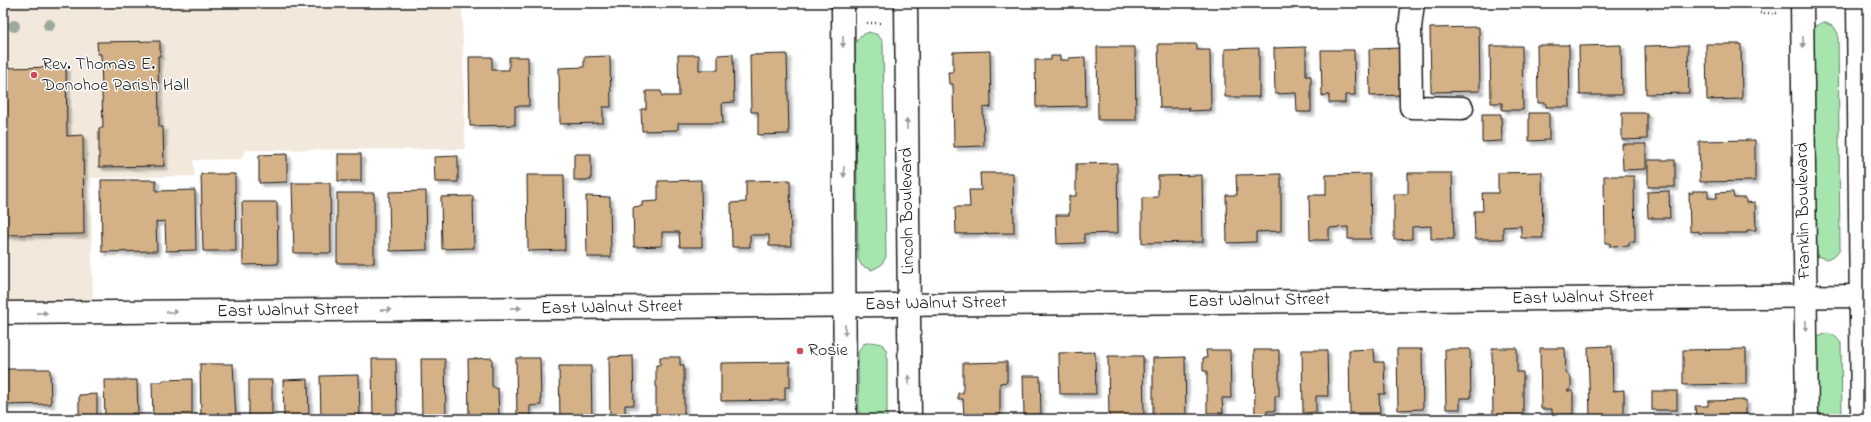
<svg xmlns="http://www.w3.org/2000/svg" width="1871" height="422" font-family="'Indie Flower',sans-serif">
  <style>
    .built { fill: #f2e8db }
    .green { fill: #a6e6ae; stroke: #618165 }
    .building { fill: #d5b187; stroke: #1c1c1c; filter: url(#shadow) }
    .lines { fill: none; stroke-linecap: round; stroke-linejoin: round }
    .minor-casing { stroke: #1c1c1c; stroke-width: 25 }
    .path { stroke: #1c1c1c; stroke-width: 2.5; stroke-dasharray: 1 3; stroke-linecap: butt }
    .minor { stroke: #fff; stroke-width: 22 }
    .tree { fill: #9da99e }
    .oneway { fill: #999 }
    .poi-dot { fill: #d1495b; stroke: #fff; stroke-width: 1.5 }
    .labels { text-anchor: middle; dominant-baseline: central; stroke-width: 3; stroke-linejoin: round; paint-order: stroke }
    .poi-label { font-size: 18px; fill: #1c1c1c; stroke: #fff; text-anchor: start }
    .street-label { font-size: 18px; fill: #1c1c1c; stroke: #fff }
  </style>
  <defs>
    <filter id="shadow"><feDropShadow dx="3.5" dy="3.5" stdDeviation="1" flood-color="#0004"/></filter>
  </defs>
  <rect width="100%" height="100%" fill="#fff"/>
  <filter id="ink" filterUnits="userSpaceOnUse"><feTurbulence type="fractalNoise" baseFrequency=".025" numOctaves="2"/><feDisplacementMap in="SourceGraphic" scale="8" xChannelSelector="R" yChannelSelector="G"/><feConvolveMatrix kernelMatrix="1 2 1 2 8 2 1 2 1" color-interpolation-filters="sRGB"/></filter>
  <g filter="url(#ink)">
    <polygon class="built" points="3,3 462,3 465,149 246,150 241,159 193,160 195,176 91,178 93,316 3,317"/>
    <g class="green">
      <polygon points="1824,22 1834,27 1838,33 1840,249 1835,255 1827,259 1816,256 1810,34 1815,26"/>
      <polygon points="869,32 878,35 883,42 886,257 881,265 872,270 862,266 858,259 855,44 860,36"/>
      <polygon points="1827,333 1835,336 1841,343 1842,419 1812,419 1812,343 1818,337"/>
      <polygon points="872,342 882,344 887,352 887,419 859,419 858,353 863,344"/>
    </g>
    <g class="building">
      <polygon points="1479,27 1480,91 1431,92 1430,28"/>
      <polygon points="160,41 160,56 158,56 159,127 163,127 164,166 99,167 99,128 103,128 101,54 98,54 97,42"/>
      <polygon points="1158,44 1197,44 1197,50 1210,50 1211,110 1189,111 1189,108 1160,108"/>
      <polygon points="1706,44 1741,44 1742,99 1707,100"/>
      <polygon points="1537,45 1569,45 1570,107 1546,107 1546,103 1538,103"/>
      <polygon points="1621,45 1622,95 1580,95 1579,46"/>
      <polygon points="1688,45 1689,93 1646,94 1645,46"/>
      <polygon points="1490,46 1522,46 1523,110 1502,110 1502,103 1491,103"/>
      <polygon points="1097,47 1135,47 1136,120 1098,120"/>
      <polygon points="1306,47 1306,76 1311,76 1311,112 1297,112 1296,93 1275,94 1274,48"/>
      <polygon points="1259,48 1259,97 1225,97 1225,49"/>
      <polygon points="1401,48 1402,95 1370,96 1369,49"/>
      <polygon points="1321,50 1354,50 1355,95 1345,95 1345,103 1329,103 1329,95 1322,96"/>
      <polygon points="990,51 991,107 983,108 984,146 954,147 953,84 949,84 948,72 953,72 953,52"/>
      <polygon points="733,54 734,102 722,103 723,123 678,123 678,130 642,131 641,109 646,109 646,91 661,91 662,96 679,96 678,55 699,55 699,70 718,70 718,55"/>
      <polygon points="787,54 789,134 758,135 758,112 751,112 750,55"/>
      <polygon points="610,56 611,107 603,107 603,123 560,124 559,68 584,67 584,57"/>
      <polygon points="1051,56 1060,56 1060,60 1069,60 1069,58 1085,57 1086,106 1036,107 1035,60 1051,60"/>
      <polygon points="469,57 492,57 492,70 509,70 509,57 528,57 529,106 515,106 515,125 470,126"/>
      <polygon points="66,67 67,136 83,135 84,234 3,235 3,165 5,165 3,68"/>
      <polygon points="1529,113 1549,113 1549,140 1529,141"/>
      <polygon points="1622,113 1647,113 1647,139 1622,140"/>
      <polygon points="1482,114 1501,114 1502,141 1482,142"/>
      <polygon points="1755,140 1755,181 1700,182 1699,141"/>
      <polygon points="1622,144 1646,144 1646,169 1623,170"/>
      <polygon points="287,154 287,182 259,183 259,155"/>
      <rect x="338" y="154" width="23" height="27"/>
      <rect x="574" y="154" width="17" height="26"/>
      <polygon points="458,156 458,182 435,182 434,157"/>
      <rect x="1648" y="160" width="27" height="27"/>
      <polygon points="1117,163 1118,233 1084,234 1084,243 1057,244 1056,215 1069,215 1069,196 1076,196 1076,164"/>
      <polygon points="1542,172 1543,238 1521,238 1521,226 1503,227 1503,239 1475,239 1474,211 1483,211 1482,193 1498,193 1498,173"/>
      <polygon points="980,173 1013,173 1014,233 956,234 955,207 970,207 969,190 981,190"/>
      <polygon points="1408,173 1452,173 1454,239 1431,239 1431,226 1412,227 1412,239 1394,240 1394,194 1408,194"/>
      <polygon points="201,174 235,174 236,251 203,251"/>
      <polygon points="1281,174 1281,231 1256,232 1256,242 1227,243 1226,195 1237,195 1236,175"/>
      <polygon points="1370,174 1371,239 1348,239 1348,227 1329,228 1329,240 1310,240 1309,195 1326,195 1326,175"/>
      <polygon points="527,175 564,175 565,250 528,251"/>
      <polygon points="1202,175 1203,242 1142,243 1142,198 1158,197 1158,176"/>
      <polygon points="1604,176 1634,176 1635,242 1629,242 1629,246 1610,247 1610,243 1605,243"/>
      <polygon points="101,180 156,180 156,191 195,190 196,250 166,251 165,221 156,222 157,251 102,252"/>
      <polygon points="701,180 702,247 680,247 679,232 662,232 662,246 634,247 633,207 642,206 642,202 658,201 658,181"/>
      <polygon points="790,180 791,246 769,246 769,235 750,235 750,247 732,247 731,203 746,202 746,181"/>
      <polygon points="292,183 330,183 331,253 294,253"/>
      <polygon points="426,191 427,250 390,251 389,192"/>
      <polygon points="1669,191 1670,218 1648,218 1647,192"/>
      <polygon points="1693,191 1708,191 1708,198 1717,198 1716,193 1733,192 1734,198 1746,198 1746,203 1755,202 1756,230 1747,230 1747,233 1699,233 1699,231 1690,232 1689,193 1693,193"/>
      <rect x="337" y="193" width="37" height="70"/>
      <polygon points="473,196 474,248 442,249 441,197"/>
      <polygon points="586,196 610,197 611,257 587,257"/>
      <polygon points="242,202 277,202 278,264 243,265"/>
      <polygon points="1612,346 1613,391 1624,390 1624,416 1590,416 1588,347"/>
      <polygon points="1492,348 1517,348 1517,372 1523,372 1523,416 1493,416"/>
      <polygon points="1540,348 1565,348 1566,373 1571,377 1571,388 1567,391 1573,391 1573,414 1552,415 1552,409 1541,409"/>
      <polygon points="1374,349 1375,362 1384,362 1385,394 1379,394 1380,413 1350,413 1349,350"/>
      <polygon points="1397,349 1422,349 1423,409 1398,410"/>
      <polygon points="1445,349 1470,349 1471,398 1460,398 1460,409 1446,409"/>
      <polygon points="1746,349 1746,384 1683,385 1683,350"/>
      <polygon points="1206,350 1230,350 1231,398 1222,398 1223,413 1207,413 1207,371 1203,371 1203,358 1207,358"/>
      <polygon points="1254,350 1279,350 1279,396 1275,396 1275,411 1267,411 1267,418 1255,419"/>
      <polygon points="1302,350 1327,350 1328,396 1316,396 1316,412 1303,413"/>
      <polygon points="1095,352 1096,394 1060,394 1059,353"/>
      <polygon points="633,356 634,405 625,405 625,419 610,419 609,357"/>
      <polygon points="1108,356 1143,356 1144,419 1109,419"/>
      <polygon points="660,357 680,357 680,365 684,365 684,419 656,419 656,365 660,365"/>
      <polygon points="1185,357 1186,418 1153,419 1153,358"/>
      <polygon points="492,358 492,386 498,389 499,419 469,419 468,359"/>
      <polygon points="516,358 540,358 541,405 530,406 530,419 517,419"/>
      <polygon points="372,359 396,359 397,419 373,419"/>
      <polygon points="421,359 445,359 446,419 422,419"/>
      <polygon points="790,362 790,387 785,387 785,400 721,401 721,363"/>
      <polygon points="1007,362 1007,382 1000,383 1000,416 964,417 963,399 958,399 958,393 963,393 963,363"/>
      <polygon points="200,364 233,364 236,419 201,419"/>
      <polygon points="559,366 591,366 592,419 560,419"/>
      <polygon points="3,369 50,369 51,404 3,405"/>
      <polygon points="359,375 360,419 321,419 320,376"/>
      <polygon points="1023,376 1040,376 1041,414 1024,415"/>
      <polygon points="192,379 192,419 153,419 152,382 163,382 163,380"/>
      <polygon points="308,379 309,419 284,419 283,380"/>
      <polygon points="104,380 137,380 138,413 132,413 132,419 105,419"/>
      <rect x="249" y="380" width="23" height="39"/>
      <rect x="1652" y="391" width="25" height="19"/>
      <polygon points="97,394 97,416 79,416 79,395"/>
      <polygon points="1746,400 1746,419 1696,419 1695,406 1708,406 1708,401"/>
    </g>
    <g class="lines">
      <defs>
        <g id="minor">
          <polyline points="843,3 845,419"/>
          <polyline points="906,3 910,419"/>
          <polyline points="1413,3 1410,28 1411,107 1462,108"/>
          <polyline points="1802,3 1807,419"/>
          <polyline points="1858,3 1862,419"/>
          <polyline points="3,313 1868,296"/>
        </g>
      </defs>
      <use href="#minor" class="minor-casing"/>
      <g class="path">
        <polyline points="1760,13 1778,13"/>
        <polyline points="867,23 882,23"/>
      </g>
      <use href="#minor" class="minor"/>
    </g>
    <g class="tree">
      <circle cx="49" cy="25" r="6"/>
      <circle cx="14" cy="26" r="6"/>
    </g>
    <defs><path id="oneway-solid" d="M-6-.8H1V-3.2L6.5 0L1 3.2V.8H-6Z"/></defs>
    <g class="oneway">
      <use href="#oneway-solid" transform="translate(843 42) rotate(90)"/>
      <use href="#oneway-solid" transform="translate(1803 42) rotate(89)"/>
      <use href="#oneway-solid" transform="translate(907 124) rotate(-91)"/>
      <use href="#oneway-solid" transform="translate(844 172) rotate(90)"/>
      <use href="#oneway-solid" transform="translate(516 308) rotate(-1)"/>
      <use href="#oneway-solid" transform="translate(386 310) rotate(-1)"/>
      <use href="#oneway-solid" transform="translate(172 312) rotate(-1)"/>
      <use href="#oneway-solid" transform="translate(42 313) rotate(-1)"/>
      <use href="#oneway-solid" transform="translate(1806 326) rotate(89)"/>
      <use href="#oneway-solid" transform="translate(845 330) rotate(90)"/>
      <use href="#oneway-solid" transform="translate(909 380) rotate(-91)"/>
    </g>
  </g>
  <g class="poi-dot">
    <circle cx="34" cy="75" r="4"/>
    <circle cx="800" cy="351" r="4"/>
  </g>
  <g class="labels">
    <g class="poi-label">
      <text x="42" y="65">Rev. Thomas E.<tspan x="42" dy="21">Donohoe Parish Hall</tspan></text>
      <text x="808" y="351">Rosie</text>
    </g>
    <g class="street-label">
      <text transform="translate(908 211) rotate(-91)">Lincoln Boulevard</text>
      <text transform="translate(1804 211) rotate(-91)">Franklin Boulevard</text>
      <text transform="translate(1583 298) rotate(-1)">East Walnut Street</text>
      <text transform="translate(1259 301) rotate(-1)">East Walnut Street</text>
      <text transform="translate(936 304) rotate(-1)">East Walnut Street</text>
      <text transform="translate(612 308) rotate(-1)">East Walnut Street</text>
      <text transform="translate(288 311) rotate(-1)">East Walnut Street</text>
    </g>
  </g>
  <rect width="1871" height="422" fill="none" stroke="#fff" stroke-width="16"/>
  <rect x="8" y="8" width="1855" height="406" fill="none" stroke="#1c1c1c" stroke-width="1.5" filter="url(#ink)"/>
</svg>
